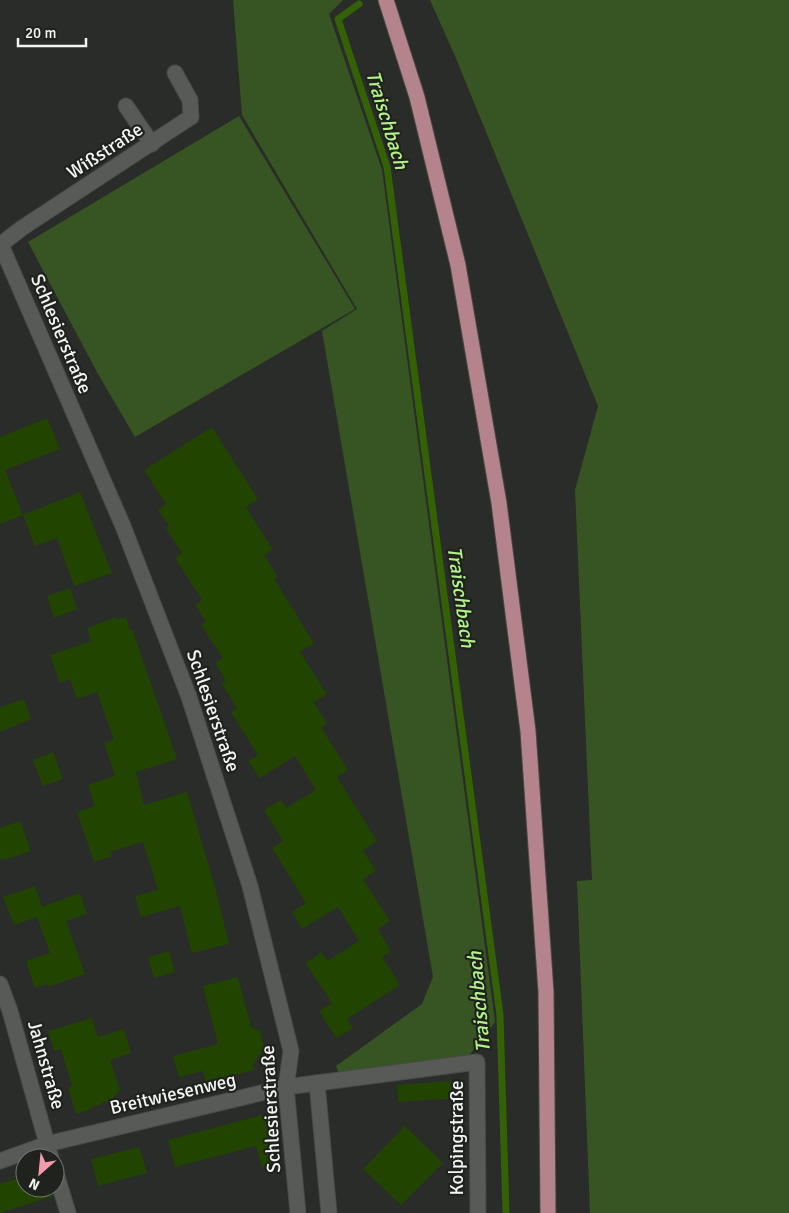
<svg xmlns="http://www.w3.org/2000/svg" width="789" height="1213" font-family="Signika,sans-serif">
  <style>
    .green { fill: #375522 }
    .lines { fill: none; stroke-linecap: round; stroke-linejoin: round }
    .stream { stroke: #346105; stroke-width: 7 }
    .building { fill: #224401 }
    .minor-casing { stroke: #484a47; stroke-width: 17 }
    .major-casing { stroke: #484a47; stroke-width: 17 }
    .minor { stroke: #575a56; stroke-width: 15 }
    .major { stroke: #b4838b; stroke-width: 15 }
    .labels { text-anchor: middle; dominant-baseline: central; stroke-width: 4.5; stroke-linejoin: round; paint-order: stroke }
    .street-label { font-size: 19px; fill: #f3f5f2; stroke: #20221e }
    .water-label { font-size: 20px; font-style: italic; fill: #b3f488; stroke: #20221e }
  </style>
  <rect width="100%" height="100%" fill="#292c28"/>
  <g class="green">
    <polygon points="233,0 343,0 329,14 382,170 495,1022 467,1058 339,1073 336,1066 422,1004 433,977 322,331 357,309 242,115"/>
    <polygon points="430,0 789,0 789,1213 590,1213 577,881 592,880 575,490 598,406 455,56"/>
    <polygon points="239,116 355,309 135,437 98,374 28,242"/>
  </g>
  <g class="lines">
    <polyline class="stream" points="359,4 338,19 387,167 500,1015 506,1213"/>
  </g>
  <g class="building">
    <polygon points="47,418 60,449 5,470 23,515 0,524 0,437"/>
    <polygon points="212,427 258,499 246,507 273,550 264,555 278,577 274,579 314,643 300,652 327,694 314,702 327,724 321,727 348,770 337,777 377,841 363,850 376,871 363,879 390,921 378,929 391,951 382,957 400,985 347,1019 353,1028 336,1038 319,1011 332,1003 305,963 322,952 327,961 359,941 338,907 302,929 292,912 306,903 272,848 283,841 264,810 281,800 286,808 316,790 295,756 260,778 248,761 258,755 231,712 237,708 221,683 226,681 215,663 223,658 201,625 206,622 195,605 202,600 175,558 182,553 166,528 169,526 158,510 166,504 144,470"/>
    <polygon points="80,492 112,573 74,586 57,538 35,546 23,515"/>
    <polygon points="70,588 77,609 54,618 47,596"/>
    <polygon points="116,617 117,620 126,617 130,630 132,629 177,759 136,772 144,805 187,792 215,887 229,944 192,953 180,906 141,917 135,896 158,890 143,842 110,852 112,856 94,862 77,812 95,806 88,785 115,776 104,743 114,740 97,692 77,699 70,679 60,683 50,655 91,641 87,628"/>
    <polygon points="24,699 31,719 0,732 0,707"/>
    <polygon points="53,752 63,779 43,786 33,760"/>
    <polygon points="20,821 31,851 4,860 3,858 0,860 0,828"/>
    <polygon points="35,886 42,907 80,893 87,914 66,921 85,974 48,987 47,984 35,988 26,961 50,953 37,917 14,925 3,897"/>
    <polygon points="169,951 175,972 154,978 148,957"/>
    <polygon points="238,977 251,1027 260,1031 264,1048 253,1065 254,1070 206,1082 203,1071 179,1077 173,1056 218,1044 203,986"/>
    <polygon points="92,1018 98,1037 124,1029 131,1053 110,1060 120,1090 110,1102 105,1101 99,1106 94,1105 91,1109 76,1114 68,1088 72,1086 61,1049 54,1051 48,1031"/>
    <polygon points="462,1080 463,1098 398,1102 397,1085"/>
    <polygon points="266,1114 267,1125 276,1124 281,1162 262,1167 256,1146 175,1167 168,1140"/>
    <polygon points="405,1126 443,1163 401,1205 363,1169"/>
    <polygon points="139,1147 147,1173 98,1186 91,1159"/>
    <polygon points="25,1176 25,1188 51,1188 53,1196 0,1213 0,1184"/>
  </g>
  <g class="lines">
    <defs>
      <g id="minor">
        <polyline points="126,106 152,144"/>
        <polyline points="0,245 22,228 191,117 190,100 175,73"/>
        <polyline points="1,245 123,526 189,697 250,886 291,1051 286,1087 298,1213"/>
        <polyline points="0,984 10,1011 51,1158"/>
        <polyline points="317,1083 329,1213"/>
        <polyline points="0,1161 47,1144 286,1087 477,1062 478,1213"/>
        <polyline points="55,1170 68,1213"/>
      </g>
      <polyline id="major" points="386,0 417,97 458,265 499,503 528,731 546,992 548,1213"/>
    </defs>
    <use href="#minor" class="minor-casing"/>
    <use href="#major" class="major-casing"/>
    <use href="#minor" class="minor"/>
    <use href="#major" class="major"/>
  </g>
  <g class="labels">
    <g class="street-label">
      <text transform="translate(105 151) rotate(-33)">Wißstraße</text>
      <text transform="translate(61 334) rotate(67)">Schlesierstraße</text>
      <text transform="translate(213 711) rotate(71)">Schlesierstraße</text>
      <text transform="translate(46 1065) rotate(74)">Jahnstraße</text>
      <text transform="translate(173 1094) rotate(-13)">Breitwiesenweg</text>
      <text transform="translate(271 1109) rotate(-93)">Schlesierstraße</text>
      <text transform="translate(457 1138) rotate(-90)">Kolpingstraße</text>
    </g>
    <g class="water-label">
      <text transform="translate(387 120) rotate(73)">Traischbach</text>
      <text transform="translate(461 597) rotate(82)">Traischbach</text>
      <text transform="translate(479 1002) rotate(-95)">Traischbach</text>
    </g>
  </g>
  <g transform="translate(40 1173) rotate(207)"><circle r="24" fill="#20221e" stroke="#747673"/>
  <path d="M0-4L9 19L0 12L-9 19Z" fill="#f39aac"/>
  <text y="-8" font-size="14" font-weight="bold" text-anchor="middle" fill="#f3f5f2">N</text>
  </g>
  <path d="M18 38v8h68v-8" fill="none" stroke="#f3f5f2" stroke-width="2.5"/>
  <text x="25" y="38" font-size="15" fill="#f3f5f2" stroke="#20221e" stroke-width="4" paint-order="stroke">20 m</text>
</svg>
